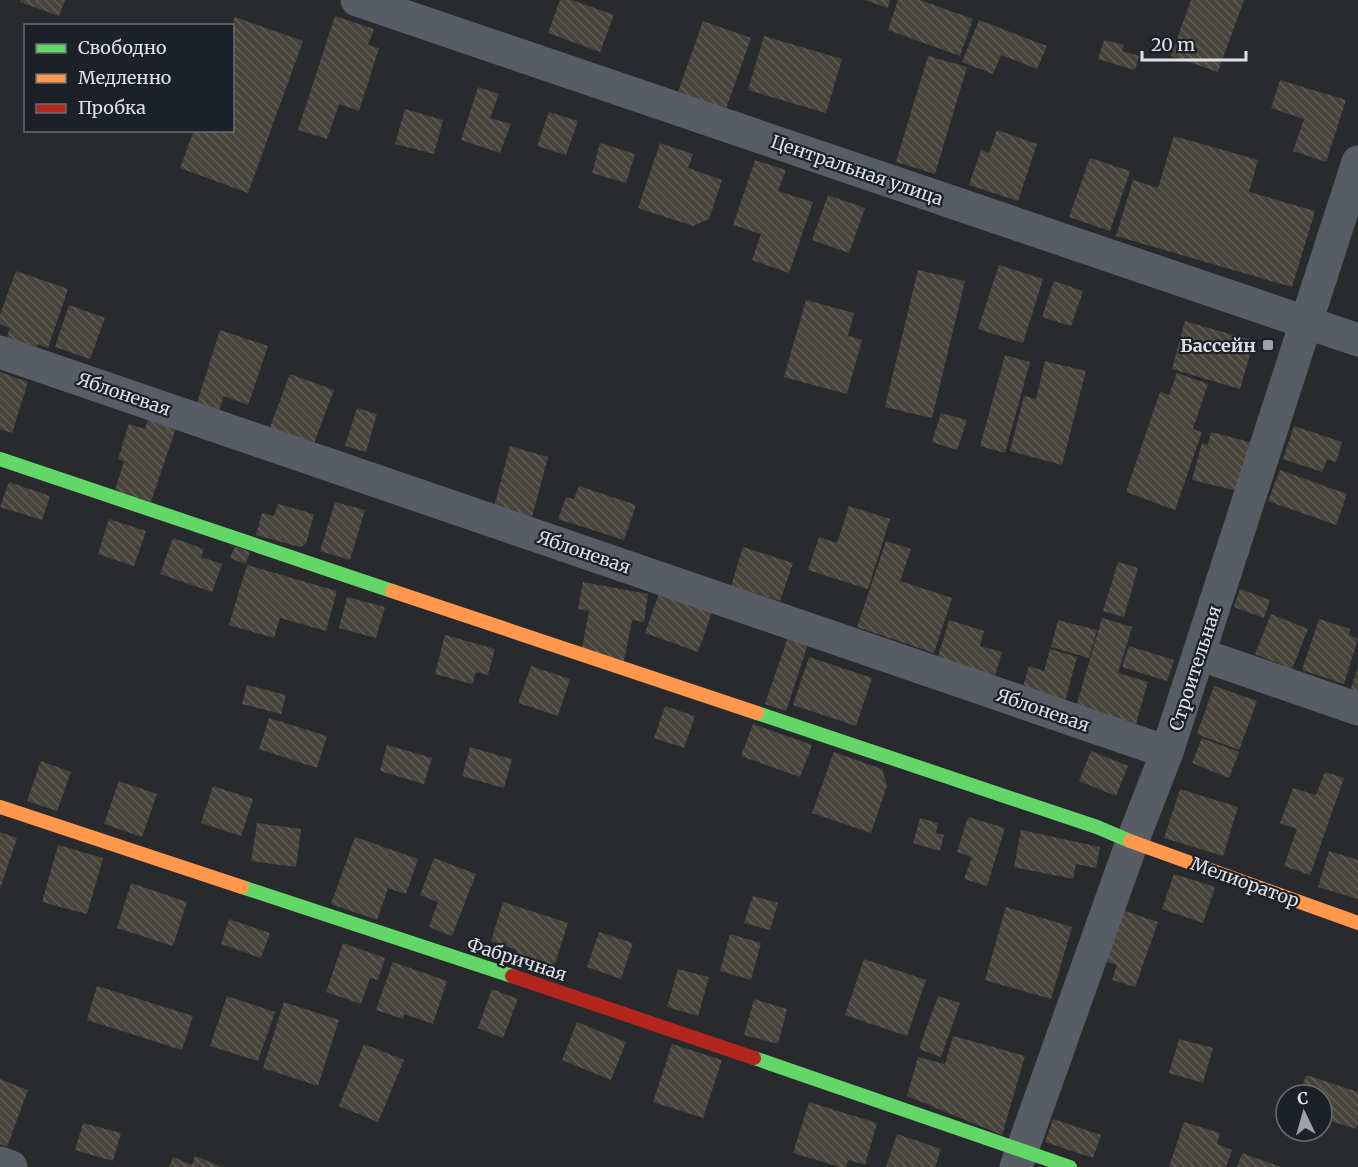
<svg xmlns="http://www.w3.org/2000/svg" width="1358" height="1167" font-family="Merriweather,serif">
  <style>
    .building { fill: url(#building-back-hatch) }
    .lines { fill: none; stroke-linecap: round; stroke-linejoin: round }
    .street { stroke: #585c64; stroke-width: 33 }
    .fast { stroke: #63d668; stroke-width: 14 }
    .slow { stroke: #ff974d; stroke-width: 14 }
    .jam { stroke: #b3261e; stroke-width: 14 }
    .poi-dot { fill: #9fa1a6; stroke: #1c2027; stroke-width: 2 }
    .labels { text-anchor: middle; dominant-baseline: central; stroke-width: 4.5; stroke-linejoin: round; paint-order: stroke }
    .street-label { font-size: 18px; fill: #dfe1e7; stroke: #1c2027 }
    .poi-label { font-size: 18px; font-weight: bold; fill: #dfe1e7; stroke: #1c2027; text-anchor: end }
  </style>
  <defs>
    <pattern id="building-back-hatch" width="6" height="6" patternUnits="userSpaceOnUse" patternTransform="scale(1.5)"><rect width="6" height="6" fill="#46443b"/><path d="M-1 5l2 2M0 0l6 6M5-1l2 2" fill="none" stroke="#605f57"/></pattern>
  </defs>
  <rect width="100%" height="100%" fill="#282a2e"/>
  <g class="building">
    <polygon points="21,0 65,0 59,16 20,2"/>
    <polygon points="560,0 572,0 614,15 600,52 548,33"/>
    <polygon points="864,0 890,0 888,8"/>
    <polygon points="898,0 920,0 973,19 960,56 888,30"/>
    <polygon points="1191,0 1244,0 1218,72 1171,56"/>
    <polygon points="335,16 374,29 368,45 379,48 359,111 339,104 327,139 298,130"/>
    <polygon points="235,17 303,41 248,193 180,168 194,130 232,130 232,26"/>
    <polygon points="979,20 1047,46 1037,69 1001,55 993,74 962,62"/>
    <polygon points="703,21 751,38 726,109 678,92"/>
    <polygon points="764,36 842,59 826,113 748,90"/>
    <polygon points="1104,40 1124,45 1122,51 1139,56 1135,70 1098,59"/>
    <polygon points="928,56 967,67 935,174 896,162"/>
    <polygon points="1280,80 1346,100 1326,162 1293,151 1304,119 1271,108"/>
    <polygon points="478,87 499,94 490,118 511,124 500,153 461,140"/>
    <polygon points="405,109 443,120 434,154 395,144"/>
    <polygon points="549,112 578,121 566,155 537,146"/>
    <polygon points="997,130 1037,144 1018,201 969,185 981,150 989,153"/>
    <polygon points="1174,136 1258,160 1249,192 1315,211 1292,287 1116,236 1133,180 1158,188"/>
    <polygon points="600,143 635,154 626,183 592,173"/>
    <polygon points="660,143 693,154 688,168 722,180 709,219 693,226 638,208"/>
    <polygon points="1090,158 1130,171 1110,231 1069,217"/>
    <polygon points="755,160 786,170 778,191 813,202 789,273 752,260 761,234 733,225"/>
    <polygon points="828,195 865,208 849,253 812,240"/>
    <polygon points="999,265 1043,279 1023,343 978,329"/>
    <polygon points="918,270 965,281 932,418 885,407"/>
    <polygon points="16,271 68,289 48,348 38,344 32,359 3,349 10,328 0,324 0,315"/>
    <polygon points="1054,281 1083,291 1071,326 1042,317"/>
    <polygon points="806,300 854,313 848,336 862,340 847,394 784,377"/>
    <polygon points="69,305 105,318 90,359 55,347"/>
    <polygon points="1185,321 1254,341 1240,389 1172,369"/>
    <polygon points="220,330 268,346 248,405 224,396 217,416 195,409"/>
    <polygon points="1005,355 1030,362 1005,453 980,446"/>
    <polygon points="1045,361 1086,371 1062,465 1010,451 1024,396 1036,399"/>
    <polygon points="0,372 28,382 12,433 0,429"/>
    <polygon points="1177,373 1208,384 1193,429 1202,432 1175,510 1126,492 1160,392 1169,395"/>
    <polygon points="290,374 334,390 313,446 269,430"/>
    <polygon points="357,408 377,414 366,452 345,446"/>
    <polygon points="941,413 967,420 957,450 932,442"/>
    <polygon points="148,419 176,428 151,502 115,490 124,461 118,459 129,424 145,429"/>
    <polygon points="1294,426 1342,442 1336,462 1327,459 1322,472 1283,459"/>
    <polygon points="1211,432 1250,442 1238,491 1192,480 1202,443 1208,445"/>
    <polygon points="510,446 548,457 532,517 494,507"/>
    <polygon points="1280,470 1347,494 1336,525 1268,501"/>
    <polygon points="9,482 50,496 42,520 0,507"/>
    <polygon points="579,486 636,505 624,540 558,519 566,497 574,499"/>
    <polygon points="335,502 365,510 350,560 320,551"/>
    <polygon points="278,504 314,514 306,544 300,547 256,535 262,513 274,516"/>
    <polygon points="849,506 890,519 868,589 808,570 819,537 837,543"/>
    <polygon points="109,519 146,531 134,566 98,554"/>
    <polygon points="173,538 204,549 201,557 222,564 212,592 160,574"/>
    <polygon points="886,541 911,549 900,581 952,598 934,653 857,627"/>
    <polygon points="235,546 250,552 245,564 230,558"/>
    <polygon points="743,547 793,563 780,601 731,586"/>
    <polygon points="1118,562 1138,568 1124,617 1103,611"/>
    <polygon points="247,565 337,591 326,631 280,618 274,638 229,625"/>
    <polygon points="583,582 648,594 644,622 632,620 624,661 581,653 589,611 578,609"/>
    <polygon points="1240,589 1270,600 1264,618 1234,607"/>
    <polygon points="660,590 713,609 698,652 645,633"/>
    <polygon points="347,597 385,607 376,638 339,628"/>
    <polygon points="1271,614 1308,629 1292,669 1255,654"/>
    <polygon points="1102,618 1132,627 1118,673 1148,682 1134,731 1074,713"/>
    <polygon points="1319,619 1350,629 1349,635 1358,639 1344,684 1302,670"/>
    <polygon points="949,620 984,631 980,646 1002,652 994,680 936,663"/>
    <polygon points="1058,620 1097,630 1089,658 1051,647"/>
    <polygon points="790,631 810,638 786,711 765,704"/>
    <polygon points="445,635 495,649 488,675 476,672 472,684 435,674"/>
    <polygon points="1129,646 1174,660 1167,681 1122,667"/>
    <polygon points="1050,649 1077,657 1064,705 1021,693 1029,666 1044,671"/>
    <polygon points="809,657 872,678 856,726 793,705"/>
    <polygon points="531,666 570,679 558,716 518,703"/>
    <polygon points="1358,667 1358,697 1349,694"/>
    <polygon points="247,685 286,695 281,714 242,704"/>
    <polygon points="1214,686 1257,701 1239,750 1197,734"/>
    <polygon points="665,706 695,716 684,748 654,738"/>
    <polygon points="269,718 327,736 317,768 259,749"/>
    <polygon points="753,724 812,745 800,777 741,756"/>
    <polygon points="1202,738 1239,752 1229,778 1192,763"/>
    <polygon points="387,745 432,758 424,784 380,771"/>
    <polygon points="470,747 512,759 504,788 462,776"/>
    <polygon points="1091,751 1128,766 1116,796 1079,781"/>
    <polygon points="834,752 882,769 887,786 871,833 812,813"/>
    <polygon points="41,761 71,772 57,811 27,801"/>
    <polygon points="1325,772 1344,778 1310,875 1284,866 1297,829 1280,823 1293,788 1316,795"/>
    <polygon points="119,781 157,794 142,837 104,824"/>
    <polygon points="213,786 253,799 241,836 201,823"/>
    <polygon points="1180,789 1238,807 1223,856 1164,838"/>
    <polygon points="968,817 1005,828 987,886 964,879 972,857 957,852"/>
    <polygon points="920,818 938,823 936,833 944,835 940,851 913,843"/>
    <polygon points="257,823 301,829 296,867 251,861"/>
    <polygon points="1021,830 1100,847 1096,868 1076,864 1073,879 1014,867"/>
    <polygon points="0,832 17,838 0,889"/>
    <polygon points="355,837 418,859 406,894 388,888 377,920 331,904"/>
    <polygon points="58,845 103,858 87,914 42,902"/>
    <polygon points="1329,851 1358,860 1358,899 1318,887"/>
    <polygon points="434,858 476,874 452,936 429,927 438,902 420,895"/>
    <polygon points="1174,874 1215,887 1203,923 1162,909"/>
    <polygon points="131,883 187,902 173,946 117,928"/>
    <polygon points="753,896 778,903 770,930 744,923"/>
    <polygon points="503,902 568,923 552,973 514,961 517,950 491,941"/>
    <polygon points="1006,907 1072,927 1051,999 985,980"/>
    <polygon points="1122,910 1158,922 1135,987 1112,980 1117,965 1104,961"/>
    <polygon points="229,919 270,933 261,958 221,944"/>
    <polygon points="599,932 633,943 621,979 587,967"/>
    <polygon points="730,934 761,943 751,980 720,971"/>
    <polygon points="343,943 385,958 378,980 370,978 361,1004 326,992"/>
    <polygon points="864,959 926,980 907,1036 845,1015"/>
    <polygon points="393,962 447,981 433,1024 404,1014 403,1019 376,1010"/>
    <polygon points="678,969 709,977 698,1016 667,1007"/>
    <polygon points="97,986 193,1016 182,1050 87,1020"/>
    <polygon points="492,989 518,999 503,1038 478,1028"/>
    <polygon points="227,996 275,1012 258,1061 210,1046"/>
    <polygon points="938,996 960,1003 941,1057 919,1049"/>
    <polygon points="754,999 787,1009 778,1044 744,1035"/>
    <polygon points="284,1002 339,1020 318,1086 263,1068"/>
    <polygon points="577,1022 626,1042 611,1080 562,1060"/>
    <polygon points="953,1036 1025,1056 1002,1135 907,1096 918,1057 945,1064"/>
    <polygon points="1179,1039 1213,1048 1203,1083 1169,1073"/>
    <polygon points="364,1044 404,1060 378,1122 339,1106"/>
    <polygon points="672,1044 722,1060 703,1118 653,1102"/>
    <polygon points="1306,1075 1358,1092 1358,1123 1356,1129 1322,1118 1322,1095 1299,1095"/>
    <polygon points="0,1079 28,1090 7,1147 0,1144"/>
    <polygon points="809,1102 877,1123 865,1165 848,1160 846,1167 840,1167 793,1153"/>
    <polygon points="1053,1119 1101,1135 1093,1158 1045,1142"/>
    <polygon points="1184,1122 1220,1133 1217,1144 1232,1150 1226,1167 1169,1167"/>
    <polygon points="83,1123 121,1133 113,1161 75,1150"/>
    <polygon points="897,1134 941,1149 935,1167 886,1167"/>
    <polygon points="1242,1153 1281,1167 1237,1167"/>
    <polygon points="195,1156 222,1167 169,1167 173,1157 192,1165"/>
  </g>
  <g class="lines">
    <g class="street">
      <polyline points="357,0 1358,340"/>
      <polyline points="0,352 1167,752"/>
      <polyline points="1199,654 1358,709"/>
      <polyline points="0,1163 11,1167"/>
      <polyline points="1016,1167 1132,842 1167,752 1358,162"/>
    </g>
    <g class="fast">
      <polyline points="0,459 392,591"/>
      <polyline points="757,713 1097,827 1130,841"/>
      <polyline points="242,887 512,976"/>
      <polyline points="754,1058 1070,1167"/>
    </g>
    <g class="slow">
      <polyline points="392,591 757,713"/>
      <polyline points="0,807 242,887"/>
      <polyline points="1130,841 1358,923"/>
    </g>
    <polyline class="jam" points="512,976 754,1058"/>
  </g>
  <rect class="poi-dot" x="1262" y="339" width="12" height="12" rx="3"/>
  <g class="labels">
    <g class="street-label">
      <text transform="translate(857 170) rotate(19)">Центральная улица</text>
      <text transform="translate(124 394) rotate(19)">Яблоневая</text>
      <text transform="translate(584 552) rotate(19)">Яблоневая</text>
      <text transform="translate(1195 668) rotate(-72)">Строительная</text>
      <text transform="translate(1043 710) rotate(19)">Яблоневая</text>
      <text transform="translate(1245 882) rotate(20)">Мелиоратор</text>
      <text transform="translate(517 959) rotate(18)">Фабричная</text>
    </g>
    <g class="poi-label">
      <text x="1256" y="345">Бассейн</text>
    </g>
  </g>
  <rect x="24" y="24" width="210" height="108" fill="#1c2027" stroke="#6a6d74" stroke-width="1.5"/>
  <rect x="36" y="44" width="30" height="9" fill="#63d668" stroke="#6a6d74" stroke-width="1.5"/>
  <text x="78" y="54" font-size="18" fill="#dfe1e7">Свободно</text>
  <rect x="36" y="74" width="30" height="9" fill="#ff974d" stroke="#6a6d74" stroke-width="1.5"/>
  <text x="78" y="84" font-size="18" fill="#dfe1e7">Медленно</text>
  <rect x="36" y="104" width="30" height="9" fill="#b3261e" stroke="#6a6d74" stroke-width="1.5"/>
  <text x="78" y="114" font-size="18" fill="#dfe1e7">Пробка</text>
  <g transform="translate(1304 1113) rotate(355)"><circle r="28" fill="#1c2027" stroke="#6a6d74" stroke-width="1.5"/>
  <path d="M0-4.5L10 22L0 15L-10 22Z" fill="#9fa1a6"/>
  <text y="-9" font-size="16" font-weight="bold" text-anchor="middle" fill="#dfe1e7">С</text>
  </g>
  <path d="M1142 51v9h104v-9" fill="none" stroke="#dfe1e7" stroke-width="3"/>
  <text x="1151" y="51" font-size="18" fill="#dfe1e7" stroke="#1c2027" stroke-width="4.5" paint-order="stroke">20 m</text>
</svg>
